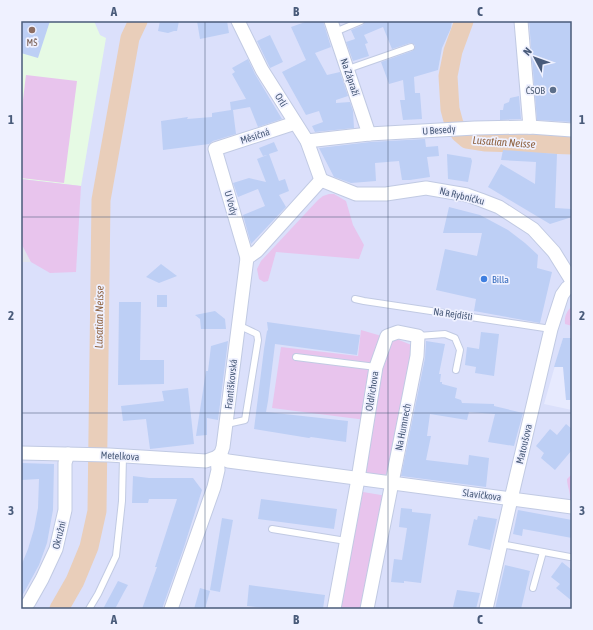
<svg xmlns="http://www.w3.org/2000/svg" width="593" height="630" font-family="'Asap Condensed',sans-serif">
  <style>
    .residential { fill: #dbe0fb }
    .industrial { fill: #e1e4ee }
    .education { fill: #e6fae4 }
    .green { fill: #e8c4ed }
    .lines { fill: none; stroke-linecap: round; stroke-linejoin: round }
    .river { stroke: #e9ceba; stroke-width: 19 }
    .building { fill: #bdcff5 }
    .lane-casing { stroke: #c1cae3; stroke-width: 8 }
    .street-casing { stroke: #c1cae3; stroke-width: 15 }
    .lane { stroke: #fff; stroke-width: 6 }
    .street { stroke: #fff; stroke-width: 13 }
    .grid { fill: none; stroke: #495b7a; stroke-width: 1; stroke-opacity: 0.55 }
    .education-dot { fill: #8d6e63; stroke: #eff1ff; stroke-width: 1.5 }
    .service-dot { fill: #5c6f8a; stroke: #eff1ff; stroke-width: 1.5 }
    .shop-dot { fill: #3f7fe0; stroke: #eff1ff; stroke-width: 1.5 }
    .labels { text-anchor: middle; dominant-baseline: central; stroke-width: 3.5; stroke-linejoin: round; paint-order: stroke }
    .education-label { font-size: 10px; fill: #785e54; stroke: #eff1ff }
    .street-label { font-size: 10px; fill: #495b7a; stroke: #eff1ff }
    .service-label { font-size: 10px; fill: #4e5e75; stroke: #eff1ff; text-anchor: end }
    .shop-label { font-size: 10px; fill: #366cbe; stroke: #eff1ff; text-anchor: start }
    .water-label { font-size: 11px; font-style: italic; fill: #8f6341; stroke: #eff1ff }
    .neatline { fill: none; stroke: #495b7a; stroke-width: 1.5 }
    .grid-label { font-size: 13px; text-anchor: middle; font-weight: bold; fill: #495b7a }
  </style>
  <rect width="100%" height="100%" fill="#e7eafe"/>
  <polygon class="residential" points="21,21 572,21 572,338 563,338 544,404 572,410 572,609 21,609"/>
  <polygon class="industrial" points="21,243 31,262 21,262"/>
  <polygon class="education" points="21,21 94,21 100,35 106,38 81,186 21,179"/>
  <g class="green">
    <polygon points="26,75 77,81 64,183 21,178 21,116"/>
    <polygon points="21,179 81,186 76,272 50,273 31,262 21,243"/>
    <polygon points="329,194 334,194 346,201 353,225 364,245 359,259 276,252 268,281 264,282 259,279 257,269 261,261 318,200 323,196"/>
    <path d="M572,306V326L565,324C564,316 567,311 572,306Z"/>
    <polygon points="361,330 385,337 366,420 272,408 281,347 358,356"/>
    <polygon points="391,339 399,340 414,346 389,475 364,474 381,364"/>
    <path d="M572,474V501L570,500C571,493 567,486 567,479Z"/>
    <polygon points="363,492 387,496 362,609 340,609"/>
  </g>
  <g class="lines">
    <g class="river">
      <polyline points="464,21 453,51 448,76 450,109 454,124 460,133 467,139 486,142 572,145"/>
      <polyline points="59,609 75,581 89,547 97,511 101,200 130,38 138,21"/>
    </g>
  </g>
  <g class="building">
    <polygon points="21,21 50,21 38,58 21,53"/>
    <polygon points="160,21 179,21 177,31 174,31 168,33 158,31"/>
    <polygon points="197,21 227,21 229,33 200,39"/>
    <polygon points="308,21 323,21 331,47 315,53 327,75 340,72 348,96 336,100 336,103 350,102 353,111 354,128 315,132 312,126 323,122 319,111 306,115 282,72 306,60 291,27"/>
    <polygon points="365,21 452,21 451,28 442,48 438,70 414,77 415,93 420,93 422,119 403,120 400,100 405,100 403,80 389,84 381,62 412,51 415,48 415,45 410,43 392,49 383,27 364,35 368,43 365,44 369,56 353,61 346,42 355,39 351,30 363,25"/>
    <polygon points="529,21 572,21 572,122 537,120"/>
    <polygon points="270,35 283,62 270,68 257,41"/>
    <polygon points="248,59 255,74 282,119 258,127 250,107 233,110 236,134 213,141 209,144 163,150 161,121 188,117 187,119 212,117 212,113 231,110 230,102 246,99 232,74 235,72 232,68"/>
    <polygon points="519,96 521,119 500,120 500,110 503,110 504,104 509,102 510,98"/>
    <polygon points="425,139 426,147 438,146 439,156 427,157 430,177 410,180 402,180 399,161 375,163 376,181 351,183 334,177 319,148 370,142"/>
    <polygon points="274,142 278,151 269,154 279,181 285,179 289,191 279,195 286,207 251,244 243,215 265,206 258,189 238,197 233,183 249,178 266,182 257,159 267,155 263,156 259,148"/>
    <polygon points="503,150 557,154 555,208 572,209 572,217 550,224 488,187 501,164 535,184 536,162 501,160"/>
    <polygon points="447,154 471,158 472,161 468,182 448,179"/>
    <polygon points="449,207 480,215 508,230 525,243 538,255 537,268 552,272 540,323 474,311 476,299 436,290 445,249 477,256 482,233 443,233"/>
    <polygon points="161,264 177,276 159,283 146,277"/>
    <rect x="157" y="295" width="10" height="12"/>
    <polygon points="119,302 141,302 140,360 164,360 164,384 118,385"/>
    <polygon points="215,311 225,319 226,329 201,329 200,319 195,315"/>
    <polygon points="267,322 360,335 357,355 275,344 268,401 266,412 348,421 346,442 311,437 309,438 254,429 264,349 267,331 268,330"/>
    <polygon points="481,332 499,334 494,376 475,373 476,367 465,365 467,347 479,349"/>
    <polygon points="563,338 572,338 572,400 566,400 563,367 554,367"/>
    <polygon points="228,341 218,420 207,418 207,435 196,436 206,371 208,371 211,346"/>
    <polygon points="426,341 445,344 439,374 441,374 440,382 442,382 442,384 457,388 455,398 461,400 462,403 494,404 494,406 523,413 514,446 488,442 495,414 469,412 467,420 430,414 427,436 431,436 426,460 468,465 469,455 489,458 486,487 401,476 425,358"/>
    <polygon points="188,388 194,444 150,449 146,419 123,421 121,406 164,401 162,391"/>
    <polygon points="566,424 572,429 572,450 555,470 541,458 544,453 536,446 550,429 557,435"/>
    <polygon points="21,463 54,464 53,510 47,543 39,565 21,598 21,566 28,549 34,529 38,508 39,479 21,480"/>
    <polygon points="133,476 149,478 193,478 202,490 184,547 162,609 142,609 157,567 155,567 177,499 149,499 148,503 132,503"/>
    <polygon points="261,499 337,509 334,529 258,519"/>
    <polygon points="401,508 412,509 412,512 431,514 421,583 404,581 404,583 391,582 394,559 402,560 407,528 399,527"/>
    <polygon points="518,510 572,520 572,538 523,529 522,536 513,534"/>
    <polygon points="478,516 497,519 490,550 468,545 474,519 477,520"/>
    <polygon points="222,518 233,520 220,592 210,590"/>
    <polygon points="562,562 572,570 572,601 556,588 560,584 551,577"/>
    <polygon points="505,565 530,571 521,609 495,609"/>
    <polygon points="118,581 128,585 124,592 115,609 103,609"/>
    <polygon points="249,585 325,595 323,609 272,609 247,606"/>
    <polygon points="200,588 210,591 205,609 194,609"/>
    <polygon points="457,590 480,593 476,609 456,609 457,608 453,607"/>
  </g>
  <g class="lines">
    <defs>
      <g id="lane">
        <polyline points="335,32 361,21"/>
        <polyline points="348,69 411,47"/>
        <polyline points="355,299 364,301 551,329"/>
        <polyline points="418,336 445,334 455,338 460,350 456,370"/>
        <polyline points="296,357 376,367"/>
        <polyline points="227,424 245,420 258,340 257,334 238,325"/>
        <polyline points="272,529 346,541"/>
        <polyline points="501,544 570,557"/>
        <polyline points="533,588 543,552"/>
        <polyline points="89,609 98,594 116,556 122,501 123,456"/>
      </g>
      <g id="street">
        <polyline points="238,21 262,70 307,141 321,180"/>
        <polyline points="331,21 369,134"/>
        <polyline points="521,21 530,127"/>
        <polyline points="307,141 369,134 475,128 530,127 572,130"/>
        <polyline points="321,180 356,194 386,194 426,188 467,195 481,200 499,207 533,229 554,252 572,281"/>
        <polyline points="247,258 215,149 295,123"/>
        <polyline points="21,453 109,455 206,461 217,457 228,461 572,507"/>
        <polyline points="23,609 29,602 42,579 56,549 65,510 65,463 68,454"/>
        <polyline points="171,609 214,487 218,470 217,457 221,453 223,447 247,258 257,251 321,180"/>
        <polyline points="334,609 358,479 376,367 387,336 398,332 418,336 417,356 367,609"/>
        <polyline points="486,609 511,499 551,329 562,295 567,288 572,284"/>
      </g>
    </defs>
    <use href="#lane" class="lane-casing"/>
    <use href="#street" class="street-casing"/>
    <use href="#lane" class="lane"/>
    <use href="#street" class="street"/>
  </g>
  <path class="grid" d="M205,21V609M388,21V609M21,217H572M21,413H572"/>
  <circle class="education-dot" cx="32" cy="30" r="4"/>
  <circle class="service-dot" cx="553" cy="90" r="4"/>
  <circle class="shop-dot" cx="484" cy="279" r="4"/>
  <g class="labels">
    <g class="education-label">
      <text x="32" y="42">MŠ</text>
    </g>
    <g class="street-label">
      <text transform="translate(350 77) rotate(71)">Na Zápraží</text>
      <text transform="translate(281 100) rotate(58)">Orlí</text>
      <text transform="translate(439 130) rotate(-4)">U Besedy</text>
      <text transform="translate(255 136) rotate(-18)">Měsíčná</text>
      <text transform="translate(462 196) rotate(14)">Na Rybníčku</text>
      <text transform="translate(231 203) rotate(74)">U Vody</text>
      <text transform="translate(453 314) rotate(8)">Na Rejdišti</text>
      <text transform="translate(231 384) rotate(-84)">Františkovská</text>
      <text transform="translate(372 391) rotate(-81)">Oldřichova</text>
      <text transform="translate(403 427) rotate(-79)">Na Humnech</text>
      <text transform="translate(524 444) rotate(-77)">Matoušova</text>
      <text transform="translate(120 456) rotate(3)">Metelkova</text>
      <text transform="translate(482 495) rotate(7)">Slavíčkova</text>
      <text transform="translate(59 535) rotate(-76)">Okružní</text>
    </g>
    <g class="service-label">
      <text x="545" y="90">ČSOB</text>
    </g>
    <g class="shop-label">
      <text x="492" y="279">Billa</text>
    </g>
    <g class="water-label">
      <text transform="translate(504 142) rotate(4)">Lusatian Neisse</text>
      <text transform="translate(99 317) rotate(-89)">Lusatian Neisse</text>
    </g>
  </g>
  <rect width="593" height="630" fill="none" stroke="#eff1ff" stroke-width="44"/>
  <g transform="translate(535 58) rotate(311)" stroke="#eff1ff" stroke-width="3" paint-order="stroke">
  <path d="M0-3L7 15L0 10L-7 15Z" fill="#495b7a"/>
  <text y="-6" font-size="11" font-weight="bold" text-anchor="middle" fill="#495b7a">N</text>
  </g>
  <rect x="22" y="22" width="549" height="586" class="neatline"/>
  <g class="grid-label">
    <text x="114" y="16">A</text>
    <text x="296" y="16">B</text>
    <text x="480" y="16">C</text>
    <text x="11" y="124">1</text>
    <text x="582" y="124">1</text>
    <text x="11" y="320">2</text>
    <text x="582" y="320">2</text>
    <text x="11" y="515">3</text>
    <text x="582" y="515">3</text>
    <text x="114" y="624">A</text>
    <text x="296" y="624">B</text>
    <text x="480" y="624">C</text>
  </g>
</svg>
